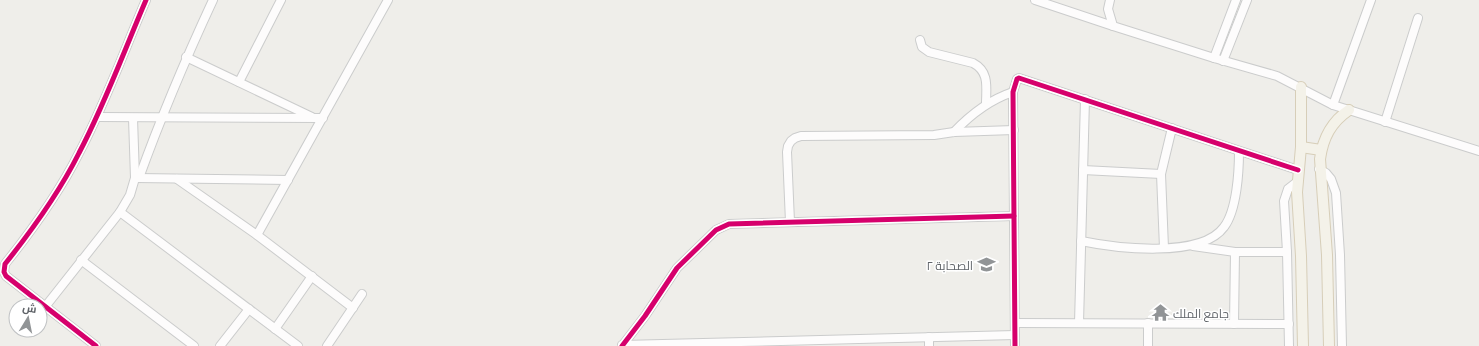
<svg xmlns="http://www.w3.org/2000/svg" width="1479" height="346" font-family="Barlow,Cairo,sans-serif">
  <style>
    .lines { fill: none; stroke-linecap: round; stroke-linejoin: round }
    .minor-casing { stroke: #cbcccc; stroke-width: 10 }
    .major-casing { stroke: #d7ceb8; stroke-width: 12 }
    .minor { stroke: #fdfcfc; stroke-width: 8 }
    .major { stroke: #f4f2e9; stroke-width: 10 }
    .cycleway-casing { stroke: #fff; stroke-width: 8 }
    .cycleway { stroke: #d6006c; stroke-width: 5 }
    .labels { text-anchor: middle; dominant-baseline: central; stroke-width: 3; stroke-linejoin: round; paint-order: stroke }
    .poi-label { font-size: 12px; fill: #5f6368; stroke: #fff; text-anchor: end }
  </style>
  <rect width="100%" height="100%" fill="#efeeea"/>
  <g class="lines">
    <defs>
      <g id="minor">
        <polyline points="1035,0 1113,26"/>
        <polyline points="1110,0 1108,9 1113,26 1214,58 1277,76 1333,105 1479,151"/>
        <path d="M920,40L922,47L929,52L973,63C990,72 986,88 986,104"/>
        <polyline points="186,57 312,117"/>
        <polyline points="1214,58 1236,0"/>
        <polyline points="1223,61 1247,0"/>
        <polyline points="239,82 281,0"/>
        <polyline points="1333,105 1371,0"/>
        <polyline points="97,117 323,118"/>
        <polyline points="1385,122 1418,18"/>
        <path d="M954,132C971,114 989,100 1013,92"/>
        <polyline points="1319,169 1326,173 1331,179 1336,193 1340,255 1342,346"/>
        <polyline points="1083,170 1161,174"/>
        <polyline points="136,178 288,180"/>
        <path d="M139,178C161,117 186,58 213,0"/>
        <polyline points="177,179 257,235 353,308"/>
        <polyline points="120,212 298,346"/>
        <polyline points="790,222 787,152 788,146 791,141 795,138 801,136 934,135 954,132 1014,130"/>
        <polyline points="257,235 388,0"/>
        <path d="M1081,241C1115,248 1201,259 1224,227C1237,210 1239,171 1239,151"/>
        <polyline points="1193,246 1235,252 1234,324"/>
        <polyline points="1164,248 1161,174 1172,128"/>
        <polyline points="1235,252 1287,252"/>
        <polyline points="81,260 194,346"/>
        <polyline points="45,307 120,212 130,195 135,178 133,118"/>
        <polyline points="1015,323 1289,324"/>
        <polyline points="1079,323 1085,99"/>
        <polyline points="275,329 312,276"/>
        <polyline points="929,337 929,346"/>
        <polyline points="622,345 1015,335"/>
        <path d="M96,346L6,276L4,272L5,264C33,229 59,193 79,153C105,104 124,51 146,0"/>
        <polyline points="220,346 249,309"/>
        <polyline points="327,346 362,294"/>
        <polyline points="622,346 645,316 677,268 716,230 729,224 1014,216"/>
        <polyline points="1015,346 1013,92 1017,79 1019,78 1298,170"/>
        <polyline points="1148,346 1148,323"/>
        <polyline points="1289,346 1287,252 1284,201 1288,189 1297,182"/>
      </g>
      <g id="major">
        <polyline points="1301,87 1301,147 1297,192 1301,256 1303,346"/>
        <polyline points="1301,147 1321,150"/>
        <path d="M1329,346L1327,255L1320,159C1323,138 1331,122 1349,110"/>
      </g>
    </defs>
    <use href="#minor" class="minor-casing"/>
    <use href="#major" class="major-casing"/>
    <use href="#minor" class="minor"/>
    <use href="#major" class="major"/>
    <defs>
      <g id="cycleway">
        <path d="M96,346L6,276L4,272L5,264C33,229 59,193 79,153C105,104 124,51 146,0"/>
        <polyline points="622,346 645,316 677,268 716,230 729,224 1014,216"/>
        <polyline points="1015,346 1013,92 1017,79 1019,78 1298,170"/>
      </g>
    </defs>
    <use href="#cycleway" class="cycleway-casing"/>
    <use href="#cycleway" class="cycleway"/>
  </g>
  <defs>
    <symbol id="school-bare" viewBox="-9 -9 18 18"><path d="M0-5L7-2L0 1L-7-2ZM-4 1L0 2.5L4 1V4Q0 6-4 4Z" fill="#919496" stroke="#fff" stroke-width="2.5" paint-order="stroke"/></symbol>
    <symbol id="temple-bare" viewBox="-9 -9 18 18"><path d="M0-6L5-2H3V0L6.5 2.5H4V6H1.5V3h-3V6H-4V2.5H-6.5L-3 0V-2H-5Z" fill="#919496" stroke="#fff" stroke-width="2.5" paint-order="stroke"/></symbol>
  </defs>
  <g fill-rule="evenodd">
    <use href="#school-bare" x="974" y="252" width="25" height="25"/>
    <use href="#temple-bare" x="1148" y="300" width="25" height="25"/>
  </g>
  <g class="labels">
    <g class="poi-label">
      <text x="973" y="265">الصحابة ٢</text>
      <text x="1173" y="313" text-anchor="start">جامع الملك</text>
    </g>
  </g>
  <g transform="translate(28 318) rotate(10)"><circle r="19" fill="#ffffff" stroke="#bfc1c3"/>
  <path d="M0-3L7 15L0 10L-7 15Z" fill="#919496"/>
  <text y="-6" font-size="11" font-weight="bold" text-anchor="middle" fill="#5f6368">ش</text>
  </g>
</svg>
